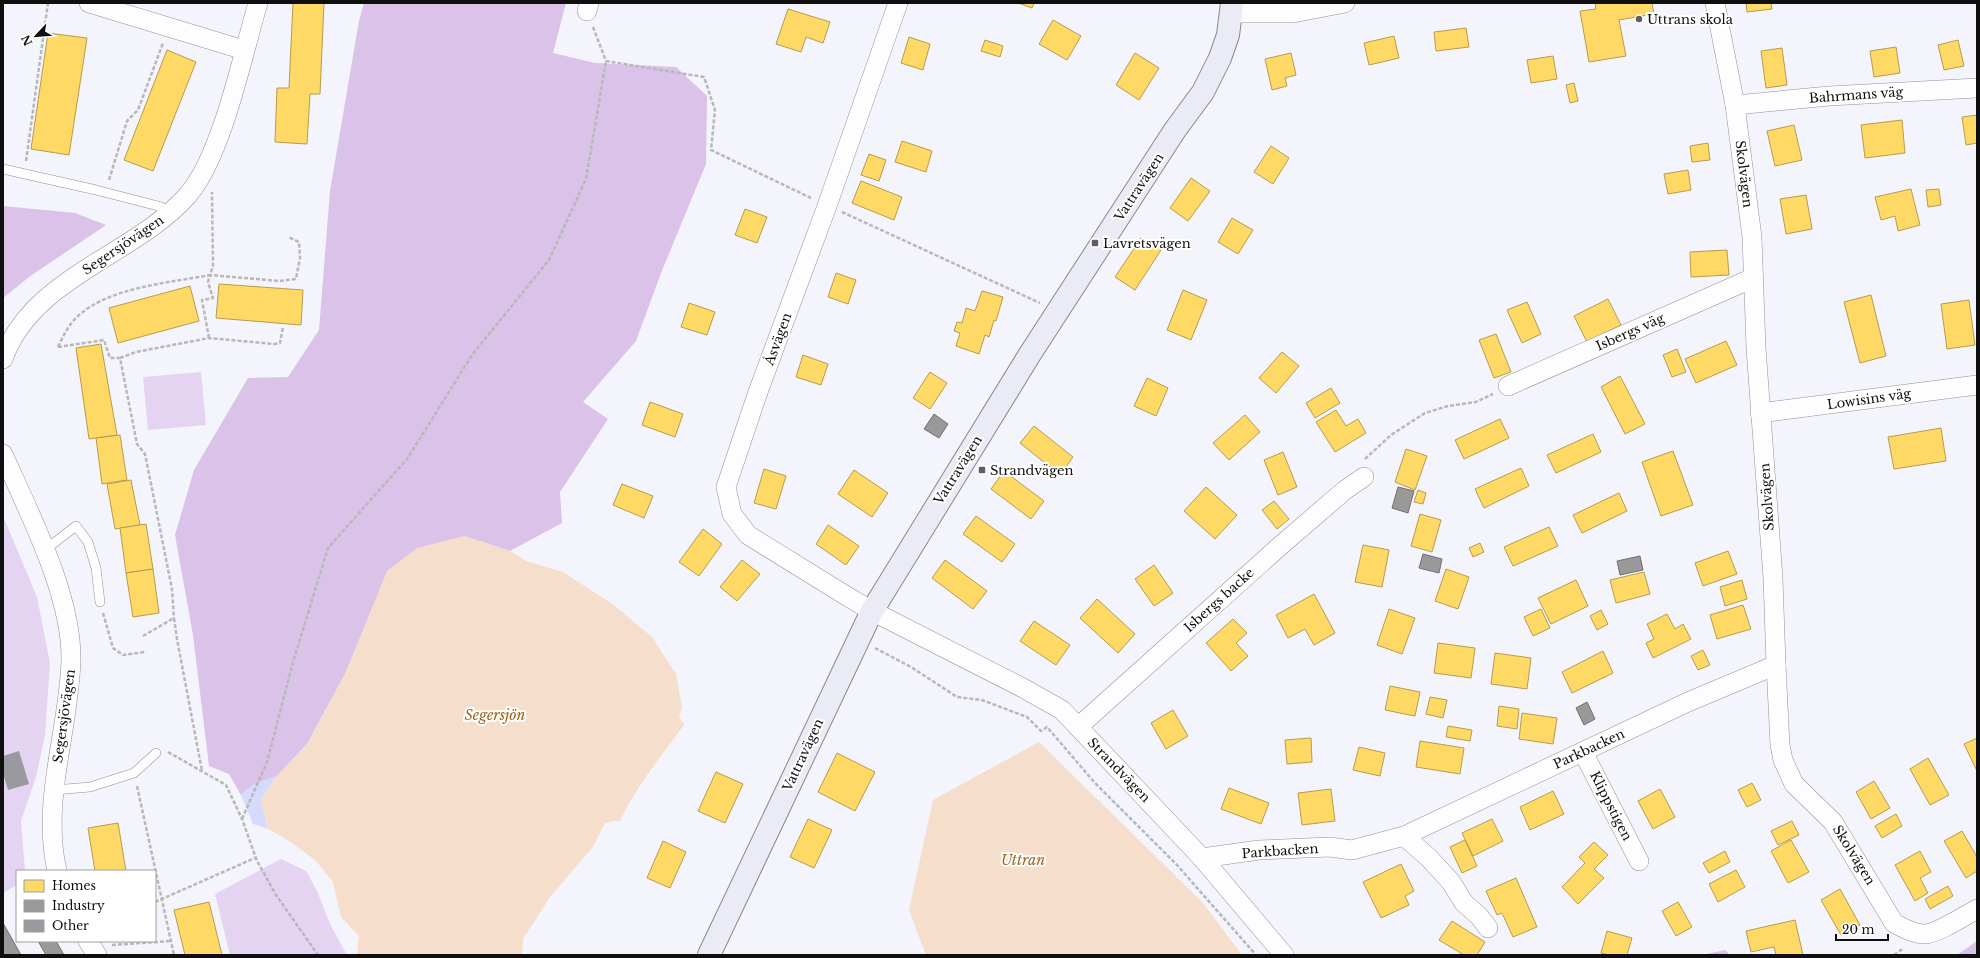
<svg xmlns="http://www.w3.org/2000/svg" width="1980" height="958" font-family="'Libre Baskerville',serif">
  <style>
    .green { fill: #e4d4f2 }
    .forest { fill: #dac2e9 }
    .sand { fill: #d6dafb }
    .water { fill: #f5decb }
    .homes { fill: #ffd966; stroke: #b79c4c }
    .industry { fill: #999; stroke: #707070 }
    .building { fill: #999a9f }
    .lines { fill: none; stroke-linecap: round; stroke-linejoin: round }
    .lane-casing { stroke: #929296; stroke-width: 10 }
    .street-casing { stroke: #929296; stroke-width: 20 }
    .secondary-casing { stroke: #89898c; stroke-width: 24 }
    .path { stroke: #b8b8b9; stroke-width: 2.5; stroke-dasharray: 4 2; stroke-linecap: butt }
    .lane { stroke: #fdfdff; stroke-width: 9 }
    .street { stroke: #fdfdff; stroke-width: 19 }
    .secondary { stroke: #ebebf5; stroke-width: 22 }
    .poi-dot { fill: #5f5f62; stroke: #fff; stroke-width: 1.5 }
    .labels { text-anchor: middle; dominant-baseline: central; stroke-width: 4; stroke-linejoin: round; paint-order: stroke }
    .poi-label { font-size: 13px; fill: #0f0f0f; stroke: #fff; text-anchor: start }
    .street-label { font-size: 13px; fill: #0f0f0f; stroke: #fff }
    .water-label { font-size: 14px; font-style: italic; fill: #a06319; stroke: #fff }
  </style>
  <rect width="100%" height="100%" fill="#f4f4fc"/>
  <g class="green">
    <polygon points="201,372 206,425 148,430 143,377"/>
    <polygon points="3,516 37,597 50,663 45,736 36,777 21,821 25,871 17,871 17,885 3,893"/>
    <polygon points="281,859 306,871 317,891 331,926 347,955 230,955 215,894"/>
  </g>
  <g class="forest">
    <polygon points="364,3 566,3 553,53 595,63 676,67 707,96 706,164 661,273 636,341 583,402 608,419 560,492 562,523 510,551 464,536 344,676 307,744 277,776 253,785 241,795 229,774 209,766 193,635 175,535 194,470 248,378 288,377 319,330 330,191 359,21"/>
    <polygon points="3,206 75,213 106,225 29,277 3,298"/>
    <polygon points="1977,941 1977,955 1957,955"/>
    <polygon points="1725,950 1730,955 1702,955"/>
  </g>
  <polygon class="sand" points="277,776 261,800 268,829 253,824 241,795 253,785"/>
  <g class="water">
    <path d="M464,536L510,551L526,561L563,572L614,605L652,637L676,674L682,708L679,716L684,725C661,756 636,787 620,821H613L605,823L593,847L550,897L523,939L522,955H357L359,936L341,917L333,882L316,861L291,842L268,829L261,800L277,776L307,744L344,676L387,571L417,548Z"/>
    <polygon points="1039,742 1203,903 1242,955 926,955 909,910 933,800"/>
  </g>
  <g class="homes">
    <polygon points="293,3 346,3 324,3 320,94 310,94 307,144 275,142 277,88 289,88"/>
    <polygon points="1018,3 1034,3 1032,8"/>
    <polygon points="1595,3 1652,3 1654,14 1619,20 1626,56 1589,62 1580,11 1596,9"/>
    <polygon points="1746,3 1771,3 1772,9 1747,12"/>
    <polygon points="788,9 830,22 823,43 806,37 801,52 776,44"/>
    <polygon points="1053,20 1081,36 1067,60 1039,44"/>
    <polygon points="1466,28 1469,47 1436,51 1434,32"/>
    <polygon points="48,33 87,38 69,155 31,149"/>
    <polygon points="1394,36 1399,58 1369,65 1364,43"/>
    <polygon points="909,37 930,44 923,70 901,63"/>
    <polygon points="985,40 1003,46 1000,57 981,51"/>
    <polygon points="1958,40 1964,66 1944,70 1938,45"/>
    <polygon points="1896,47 1900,73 1874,77 1870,51"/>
    <polygon points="1782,48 1787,85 1766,88 1761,51"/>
    <polygon points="167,50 196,62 153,171 124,160"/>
    <polygon points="1135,53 1159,68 1139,100 1116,85"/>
    <polygon points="1291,53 1296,75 1285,78 1287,86 1272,90 1265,59"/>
    <polygon points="1553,56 1557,79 1531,83 1527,60"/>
    <polygon points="1574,83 1578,101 1570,103 1566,85"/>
    <polygon points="1977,115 1977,143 1966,145 1962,117"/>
    <polygon points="1902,120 1905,153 1865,158 1861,125"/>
    <polygon points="1794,125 1802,160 1775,166 1767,131"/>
    <polygon points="902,141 932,151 926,172 895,162"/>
    <polygon points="1708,143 1710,160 1692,162 1690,146"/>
    <polygon points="1271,146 1289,158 1273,184 1254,172"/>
    <polygon points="869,154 886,160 879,181 861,175"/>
    <polygon points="1688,170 1691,190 1668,194 1664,174"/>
    <polygon points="1191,178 1210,191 1188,221 1170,208"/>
    <polygon points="861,181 902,197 894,220 852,203"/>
    <polygon points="1911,189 1920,225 1898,231 1895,216 1881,220 1875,197"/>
    <polygon points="1939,189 1941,205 1928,207 1926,190"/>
    <polygon points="1806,195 1812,229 1786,234 1780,199"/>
    <polygon points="745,209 767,217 757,243 735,235"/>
    <polygon points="1232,218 1253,230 1238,254 1218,242"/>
    <polygon points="1141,238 1161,250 1135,290 1115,277"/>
    <polygon points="1727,250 1729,275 1691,277 1690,252"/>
    <polygon points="836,273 856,280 848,304 828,297"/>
    <polygon points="219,284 303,290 301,325 216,318"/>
    <polygon points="190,286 199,321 118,343 109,308"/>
    <polygon points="1183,290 1207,300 1191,340 1167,330"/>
    <polygon points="982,291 1003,297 996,321 994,320 989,337 985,335 979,354 956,346 960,333 954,331 957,322 962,323 966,308 975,311"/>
    <polygon points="1871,295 1886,356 1860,363 1844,302"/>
    <polygon points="1608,299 1621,325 1587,342 1574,316"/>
    <polygon points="1969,300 1975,345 1947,349 1941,304"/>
    <polygon points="1527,302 1541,334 1522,343 1507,310"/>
    <polygon points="689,303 715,312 707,335 681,327"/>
    <polygon points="1496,334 1511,372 1494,378 1479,340"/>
    <polygon points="1726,341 1737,365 1696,383 1685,359"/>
    <polygon points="101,344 117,435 89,439 76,348"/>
    <polygon points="1677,349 1686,372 1672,377 1663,355"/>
    <polygon points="1282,352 1299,366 1276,393 1259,378"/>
    <polygon points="803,355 828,364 821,385 796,377"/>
    <polygon points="930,372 947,383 930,409 913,398"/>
    <polygon points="1620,376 1645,424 1625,434 1601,387"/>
    <polygon points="1147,378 1168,388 1156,416 1134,406"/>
    <polygon points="1331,388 1340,403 1315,418 1306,403"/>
    <polygon points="650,402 683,414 675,437 642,425"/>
    <polygon points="1336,410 1346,426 1358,419 1366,433 1335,452 1316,422"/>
    <polygon points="1245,415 1260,432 1229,460 1213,443"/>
    <polygon points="1500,419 1509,438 1464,459 1455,440"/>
    <polygon points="1034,426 1073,457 1060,475 1020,443"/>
    <polygon points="1941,428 1946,461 1894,469 1888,437"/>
    <polygon points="1593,434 1601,452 1556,473 1547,455"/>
    <polygon points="120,435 127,480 102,484 96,438"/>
    <polygon points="1406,449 1427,456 1415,490 1395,482"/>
    <polygon points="1673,451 1693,505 1661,516 1642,462"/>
    <polygon points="1283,452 1297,487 1278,495 1264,460"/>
    <polygon points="1521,468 1529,486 1484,508 1475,489"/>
    <polygon points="764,469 786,476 776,509 754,503"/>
    <polygon points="854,470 888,493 872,517 838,494"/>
    <polygon points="1004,471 1044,501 1031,519 991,489"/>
    <polygon points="131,480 140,525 115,529 107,484"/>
    <polygon points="622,484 653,496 644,518 613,505"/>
    <polygon points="1206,487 1237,515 1215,539 1184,511"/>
    <polygon points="1418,490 1426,493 1423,504 1414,502"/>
    <polygon points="1619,493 1627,511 1582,533 1573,515"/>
    <polygon points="1274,501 1289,519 1277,529 1262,510"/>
    <polygon points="1420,514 1441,520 1432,552 1411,546"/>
    <polygon points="976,516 1015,544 1002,562 963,534"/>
    <polygon points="146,524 153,569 126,573 120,528"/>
    <polygon points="828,525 859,546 846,565 816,544"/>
    <polygon points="1549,527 1558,546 1513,566 1504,547"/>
    <polygon points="703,529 722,544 699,576 679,562"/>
    <polygon points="1480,543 1484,552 1473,557 1469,548"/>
    <polygon points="1363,545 1389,550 1382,587 1355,582"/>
    <polygon points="1728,551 1737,574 1703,586 1695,563"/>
    <polygon points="742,560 760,574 737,601 720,587"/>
    <polygon points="945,560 987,591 973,609 932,578"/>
    <polygon points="1154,565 1173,593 1154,606 1135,579"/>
    <polygon points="153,569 159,613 133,617 126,573"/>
    <polygon points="1446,569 1469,577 1458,609 1435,601"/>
    <polygon points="1644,572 1650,594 1616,603 1610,580"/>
    <polygon points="1576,580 1588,606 1551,624 1538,598"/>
    <polygon points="1742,580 1747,599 1725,606 1720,587"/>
    <polygon points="1314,594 1335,633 1314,645 1305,629 1288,638 1276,615"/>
    <polygon points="1097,599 1135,634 1118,653 1080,618"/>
    <polygon points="1743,605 1751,629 1717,639 1710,615"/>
    <polygon points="1389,609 1415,618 1402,654 1377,645"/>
    <polygon points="1541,609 1550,628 1533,636 1524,617"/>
    <polygon points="1601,610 1608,624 1597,630 1590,616"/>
    <polygon points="1667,614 1675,629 1683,624 1691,639 1653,658 1646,643 1654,639 1647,624"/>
    <polygon points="1233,619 1247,633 1236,643 1248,656 1231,671 1206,643"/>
    <polygon points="1034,621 1070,645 1056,665 1020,641"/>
    <polygon points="1438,643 1475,648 1471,678 1434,673"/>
    <polygon points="1703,650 1710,665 1698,670 1691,656"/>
    <polygon points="1603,651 1613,673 1572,693 1562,672"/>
    <polygon points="1495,653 1531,658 1527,689 1491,684"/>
    <polygon points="1390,686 1420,692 1415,716 1385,710"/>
    <polygon points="1430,697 1447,700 1443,718 1426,714"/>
    <polygon points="1499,706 1519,709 1517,729 1497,726"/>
    <polygon points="1173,710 1188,736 1166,749 1151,723"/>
    <polygon points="1522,713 1557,718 1553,744 1519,739"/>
    <polygon points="1448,726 1472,730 1470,741 1446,737"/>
    <polygon points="1311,738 1312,762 1287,764 1285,740"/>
    <polygon points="1977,738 1977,771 1964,744"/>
    <polygon points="1420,741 1464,748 1460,774 1416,767"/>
    <polygon points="1359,747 1385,753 1380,776 1353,770"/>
    <polygon points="837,753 875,772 855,811 818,792"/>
    <polygon points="1928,758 1949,795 1930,805 1910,769"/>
    <polygon points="716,772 743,784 725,823 698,811"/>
    <polygon points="1874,781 1890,808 1871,819 1856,792"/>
    <polygon points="1752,783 1761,800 1747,807 1738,790"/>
    <polygon points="1229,788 1269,803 1261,824 1221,809"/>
    <polygon points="1331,789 1335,821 1302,825 1298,793"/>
    <polygon points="1660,789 1675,817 1653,829 1638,801"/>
    <polygon points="1553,791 1564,814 1530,830 1520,807"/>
    <polygon points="1896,814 1902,826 1882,838 1875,826"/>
    <polygon points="808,819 832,830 814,868 790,857"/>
    <polygon points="1492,819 1503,841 1473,856 1462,833"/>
    <polygon points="1792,821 1799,835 1778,845 1771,831"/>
    <polygon points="118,823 126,871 95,871 88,828"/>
    <polygon points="1962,831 1977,857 1977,871 1966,878 1944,841"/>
    <polygon points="1465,840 1477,866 1462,873 1450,847"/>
    <polygon points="1791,840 1809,872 1788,883 1771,851"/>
    <polygon points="663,841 686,852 670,888 647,878"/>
    <polygon points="1594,842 1608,855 1594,869 1604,878 1578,904 1562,887 1585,863 1579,857"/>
    <polygon points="1725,851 1730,862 1709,873 1703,863"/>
    <polygon points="1920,851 1931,872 1920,878 1928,893 1915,901 1895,865"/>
    <polygon points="1401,864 1414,891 1405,896 1409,905 1381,918 1363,882"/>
    <polygon points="1736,870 1745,887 1718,902 1709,884"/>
    <polygon points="1516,878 1537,927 1513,937 1502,913 1497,915 1486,891"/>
    <polygon points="1948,886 1953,896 1930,909 1925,899"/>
    <polygon points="1840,889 1860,925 1841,935 1821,900"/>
    <polygon points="209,902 222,955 185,955 174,910"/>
    <polygon points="1678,902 1692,927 1676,936 1662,911"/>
    <polygon points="1795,920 1803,955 1776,955 1774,947 1751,952 1746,931"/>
    <polygon points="1452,921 1485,942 1477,955 1464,955 1439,940"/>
    <polygon points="1607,931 1632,938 1627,955 1608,955 1601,953"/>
  </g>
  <g class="industry">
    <polygon points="934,414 948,424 939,438 924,429"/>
    <polygon points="1398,487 1414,491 1408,513 1392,508"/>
    <polygon points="1423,554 1442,559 1439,573 1419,568"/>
    <polygon points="1640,556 1643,570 1620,575 1617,561"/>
    <polygon points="1587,702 1595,719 1584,725 1576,708"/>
    <polygon points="3,923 21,955 3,955"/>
    <polygon points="38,941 56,941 64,955 46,955"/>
  </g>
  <polygon class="building" points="19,751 29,784 8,790 3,773 3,756"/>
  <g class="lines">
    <defs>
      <g id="lane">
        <polyline points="3,169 96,190 158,206 171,211"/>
        <polyline points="43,547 54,543 76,526 88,542 96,568 100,602"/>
        <polyline points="54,790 90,787 134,773 156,753"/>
      </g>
      <g id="street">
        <polyline points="89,3 244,50"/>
        <polyline points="898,3 827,206 758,392 726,487 732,514 748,535 845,595 872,611 1023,688 1062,710 1202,858 1284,955"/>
        <path d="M1715,3L1735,105L1752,237L1756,348L1773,578L1776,665L1780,745L1783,760L1794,784L1833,822L1894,923C1903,928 1916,935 1926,934C1940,932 1964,916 1977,909"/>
        <polyline points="587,11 589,3"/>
        <polyline points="1231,13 1293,13 1345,3"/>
        <polyline points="1735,105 1829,96 1977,88"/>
        <path d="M3,359C32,277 134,256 188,195C205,174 214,150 223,125C237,85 246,44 258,3"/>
        <polyline points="1508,386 1753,278"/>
        <polyline points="1760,413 1977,385"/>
        <path d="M3,454C29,513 72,595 71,660C69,731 41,800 57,871"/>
        <polyline points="1078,727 1280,546 1345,490 1364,477"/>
        <polyline points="1583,752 1639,861"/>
        <polyline points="1404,836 1429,858 1451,882 1464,903 1479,916 1488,928"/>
        <polyline points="1202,858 1259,850 1330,847 1352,850 1404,836 1688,702 1776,665"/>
        <polyline points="88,941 97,955"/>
      </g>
      <polyline id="secondary" points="709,955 872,611 1030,354 1175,130 1203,92 1220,58 1228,35 1232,3"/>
    </defs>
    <use href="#lane" class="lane-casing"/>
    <use href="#street" class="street-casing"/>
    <use href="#secondary" class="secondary-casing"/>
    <g class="path">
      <polyline points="593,27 606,61 704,77 715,110 711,150 811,198"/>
      <polyline points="26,161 48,3"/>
      <polyline points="109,180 127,121 138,110 163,43"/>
      <polyline points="842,212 1040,303"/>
      <polyline points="209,338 202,300 213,298 208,282 210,275 279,281 296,279 300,258 299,242 288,237"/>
      <polyline points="58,347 104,340 110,358 120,358 137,444 145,454 172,589 174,618"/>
      <path d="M58,347C63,336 68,326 76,318C107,287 169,283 210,275L213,266L212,192"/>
      <polyline points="120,358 136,352 209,338 274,344 280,343 283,327"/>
      <polyline points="1365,459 1391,435 1425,413 1448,406 1476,402 1493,394"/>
      <polyline points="103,613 113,648 123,655 145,652"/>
      <polyline points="143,636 174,618 177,639 202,771"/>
      <polyline points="875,648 911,667 957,697 982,700 1027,717 1041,731 1047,727 1095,783 1177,865 1256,955"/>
      <polyline points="168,752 226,785 242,819 257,861 276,895 318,955"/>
      <polyline points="137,786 174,955"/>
      <polyline points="242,819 267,762 293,662 328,548 407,459 472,355 549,260 586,179 606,61"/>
      <polyline points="155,902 255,858"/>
      <polyline points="112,945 171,941"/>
      <polyline points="1894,955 1904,948"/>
    </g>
    <use href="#lane" class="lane"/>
    <use href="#street" class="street"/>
    <use href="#secondary" class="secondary"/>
  </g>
  <g class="poi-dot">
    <circle cx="1639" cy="19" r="4"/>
    <rect x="1091" y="239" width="8" height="8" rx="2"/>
    <rect x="978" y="466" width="8" height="8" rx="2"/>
  </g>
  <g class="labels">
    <g class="poi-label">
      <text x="1647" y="19">Uttrans skola</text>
      <text x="1103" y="243">Lavretsvägen</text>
      <text x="990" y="470">Strandvägen</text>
    </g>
    <g class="street-label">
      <text transform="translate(1856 95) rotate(-4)">Bahrmans väg</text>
      <text transform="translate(1744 174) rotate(83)">Skolvägen</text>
      <text transform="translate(1139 187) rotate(-57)">Vattravägen</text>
      <text transform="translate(123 245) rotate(-34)">Segersjövägen</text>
      <text transform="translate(1630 332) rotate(-24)">Isbergs väg</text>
      <text transform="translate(778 339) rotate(-70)">Åsvägen</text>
      <text transform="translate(1869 399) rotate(-8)">Lowisins väg</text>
      <text transform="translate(958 470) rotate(-58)">Vattravägen</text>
      <text transform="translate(1767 497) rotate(-94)">Skolvägen</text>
      <text transform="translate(1219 600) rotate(-42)">Isbergs backe</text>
      <text transform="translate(64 716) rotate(-82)">Segersjövägen</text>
      <text transform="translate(1589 749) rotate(-25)">Parkbacken</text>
      <text transform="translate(803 755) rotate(-65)">Vattravägen</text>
      <text transform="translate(1119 770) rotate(46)">Strandvägen</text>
      <text transform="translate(1611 806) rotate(63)">Klippstigen</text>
      <text transform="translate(1280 851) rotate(-4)">Parkbacken</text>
      <text transform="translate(1854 855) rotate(58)">Skolvägen</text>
    </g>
    <g class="water-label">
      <text x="495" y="715">Segersjön</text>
      <text x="1023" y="860">Uttran</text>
    </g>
  </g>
  <rect width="1980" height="958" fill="none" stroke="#0f0f0f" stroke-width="8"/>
  <rect x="16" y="870" width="140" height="72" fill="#ffffff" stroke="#9f9f9f"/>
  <rect x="24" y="880" width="20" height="12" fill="#ffd966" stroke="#9f9f9f"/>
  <text x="52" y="890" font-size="12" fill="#0f0f0f">Homes</text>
  <rect x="24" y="900" width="20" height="12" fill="#999999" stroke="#9f9f9f"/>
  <text x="52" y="910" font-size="12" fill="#0f0f0f">Industry</text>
  <rect x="24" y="920" width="20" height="12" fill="#999a9f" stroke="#9f9f9f"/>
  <text x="52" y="930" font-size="12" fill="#0f0f0f">Other</text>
  <g transform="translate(36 36) rotate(244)" stroke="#ffffff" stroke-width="3" paint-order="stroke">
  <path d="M0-3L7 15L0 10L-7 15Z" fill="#0f0f0f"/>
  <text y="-6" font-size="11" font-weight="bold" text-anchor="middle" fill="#0f0f0f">N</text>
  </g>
  <path d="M1836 934v6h52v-6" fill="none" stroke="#0f0f0f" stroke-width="2"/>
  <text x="1842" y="934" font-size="12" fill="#0f0f0f" stroke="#ffffff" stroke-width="3" paint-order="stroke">20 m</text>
</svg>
